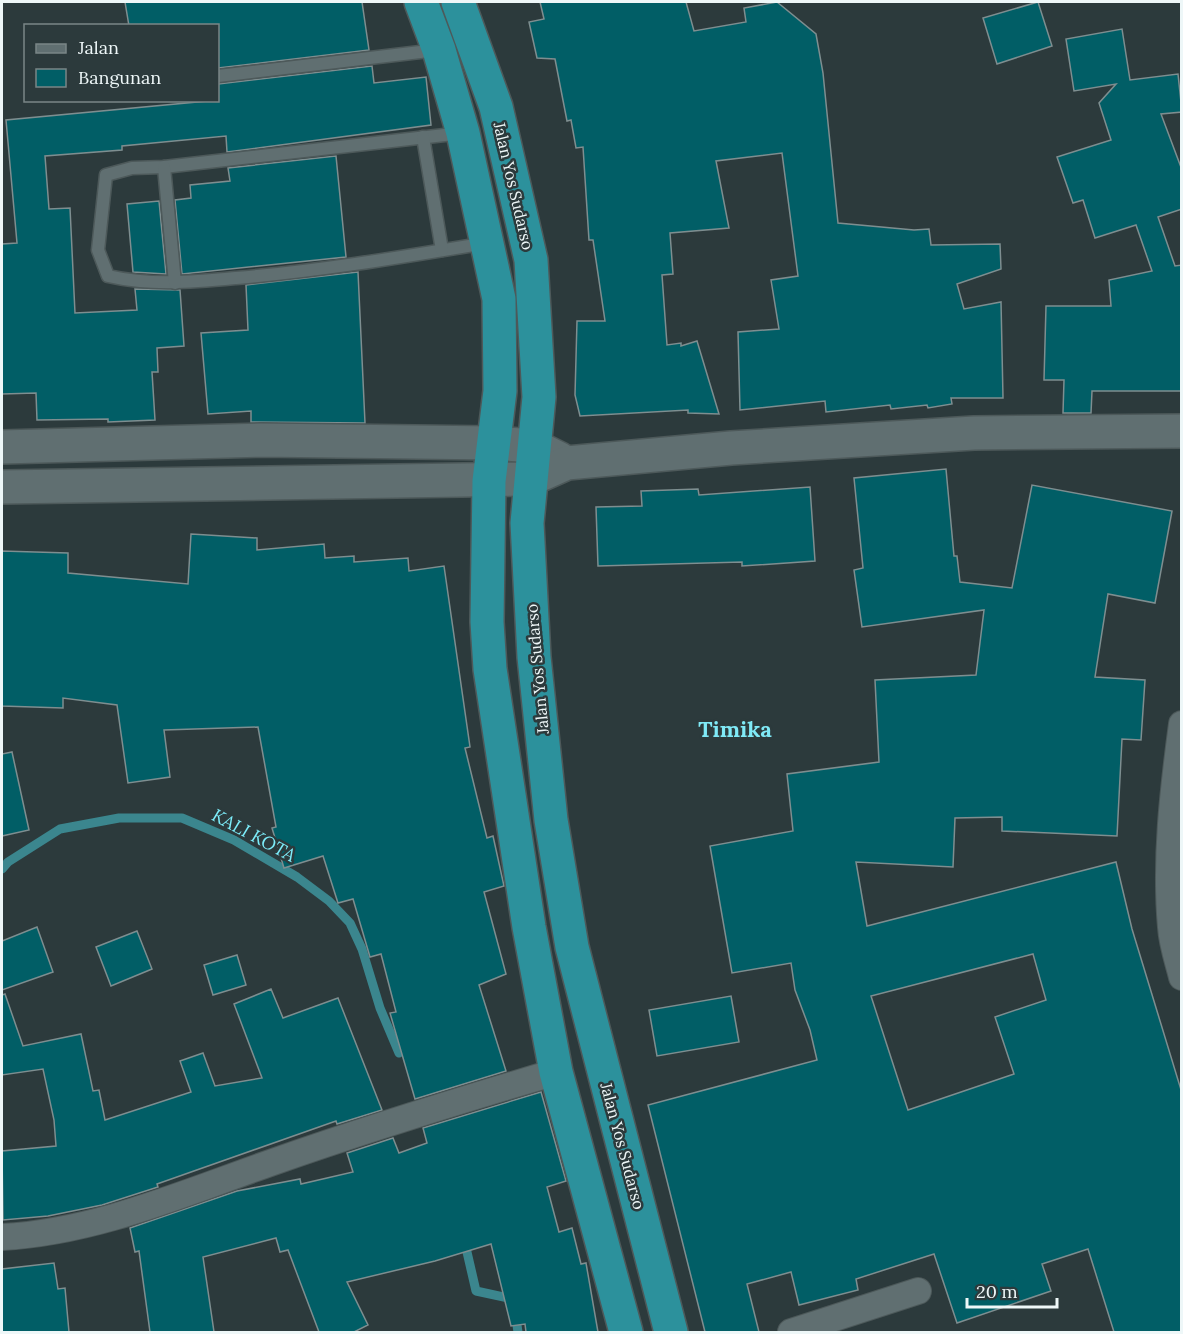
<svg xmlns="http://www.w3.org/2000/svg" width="1183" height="1334" font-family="Lora,serif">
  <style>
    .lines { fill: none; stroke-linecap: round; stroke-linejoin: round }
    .stream { stroke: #3b868e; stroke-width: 9 }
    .building { fill: #015e66; stroke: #7e8e90; stroke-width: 1.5; fill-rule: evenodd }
    .lane-casing { stroke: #4d595a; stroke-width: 15 }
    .street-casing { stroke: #4d595a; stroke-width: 28 }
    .secondary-casing { stroke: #4d595a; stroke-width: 36 }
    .highway-casing { stroke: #4d595a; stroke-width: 36 }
    .lane { stroke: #606f71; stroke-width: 12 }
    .street { stroke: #606f71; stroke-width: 26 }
    .secondary { stroke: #606f71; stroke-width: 33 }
    .highway { stroke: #2c919c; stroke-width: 33 }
    .labels { text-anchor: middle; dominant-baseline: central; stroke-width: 5; stroke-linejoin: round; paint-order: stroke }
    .street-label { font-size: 16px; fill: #eef7f8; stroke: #2c3a3c }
    .water-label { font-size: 18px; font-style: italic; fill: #7deefb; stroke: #2c3a3c }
    .district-label { font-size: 22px; font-weight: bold; fill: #7fe9f6; stroke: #2c3a3c }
  </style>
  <rect width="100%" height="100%" fill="#2c3a3c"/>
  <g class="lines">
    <g class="stream">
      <polyline points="2,869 8,862 60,829 119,818 182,818 234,840 297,877 329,901 350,923 362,949 380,1008 399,1053"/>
      <polyline points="464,1239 476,1291 513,1299 518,1332"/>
    </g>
  </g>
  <g class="building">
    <polygon points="125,2 362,2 369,50 218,68 218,26 129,26"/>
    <polygon points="540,2 686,2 694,31 746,22 744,8 777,2 816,34 823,73 838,223 914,230 929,229 931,245 1000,244 1001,269 957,284 964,309 1001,302 1003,398 951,398 952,404 928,408 927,405 891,409 890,405 826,412 825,401 740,410 738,332 779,329 771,280 798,276 782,153 716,161 729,228 670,233 673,274 662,275 667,345 681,343 681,346 697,341 719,414 688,413 688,410 580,416 575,395 577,321 605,321 593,240 589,240 583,147 576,148 571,120 567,121 555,59 537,58 529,22 544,19"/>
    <polygon points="1038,2 1052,46 997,64 983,18"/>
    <polygon points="1122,29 1130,80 1178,74 1182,112 1161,114 1182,170 1182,209 1158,217 1175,266 1182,265 1182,391 1092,391 1091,413 1063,413 1064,380 1044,380 1046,306 1111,306 1109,280 1152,271 1136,225 1095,238 1083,200 1073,203 1057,157 1111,140 1099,103 1116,84 1074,91 1066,39"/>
    <polygon points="372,66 374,83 426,77 431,125 227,152 226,136 122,146 122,150 45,156 49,209 70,208 75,313 137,310 135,289 180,290 184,346 157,348 158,372 152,372 155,420 108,422 108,419 37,420 36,393 2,394 2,244 17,243 6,120 218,100 218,84"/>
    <polygon points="336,156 346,257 182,274 175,200 191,198 190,185 230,181 228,168"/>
    <polygon points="159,201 166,274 133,272 127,204"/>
    <polygon points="358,272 365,423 251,422 251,411 208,414 201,333 248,330 246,285"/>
    <path d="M946,469L954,556H957L960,582L1012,588L1032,485L1172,511L1155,603L1108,594L1095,677L1145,680L1141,740L1122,739L1117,836L1002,831V817L955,818L953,867L856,862L867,926L1116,862L1132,929L1182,1093V1332H1114L1088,1249L1042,1264L1051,1291L957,1323L934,1254L856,1279L858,1290L799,1305L791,1272L747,1284L759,1332H705L648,1105L817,1060L810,1030L795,990L791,963L732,973L710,846L793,831L787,774L879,762L875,680L976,675L984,610L862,627L854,570L863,568L854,478ZM1033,954L1046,1000L995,1017L1014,1074L908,1110L871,996Z"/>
    <polygon points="810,487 815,561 742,566 742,562 598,566 596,507 642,506 641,491 698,489 699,495"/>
    <polygon points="191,534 257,538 257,550 324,544 325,558 354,556 354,562 408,558 409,571 444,566 470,747 465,748 487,838 493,836 504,886 484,892 506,974 479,985 506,1071 415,1099 390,1013 396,1012 381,954 370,957 353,899 338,903 323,856 284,868 272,828 276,827 258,727 164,730 170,777 128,783 117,705 63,698 63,708 2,706 2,551 68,553 68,573 188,584"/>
    <polygon points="12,752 29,830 2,836 2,754"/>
    <polygon points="37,927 53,972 2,990 2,941"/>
    <polygon points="137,931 152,969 111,986 96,947"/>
    <polygon points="237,955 246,985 213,995 204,965"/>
    <polygon points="271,989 283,1018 338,998 382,1110 337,1124 336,1121 157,1184 158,1187 102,1205 48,1216 3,1220 2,1151 56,1146 54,1120 43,1069 2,1075 2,995 5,994 23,1046 81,1034 93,1091 99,1090 105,1120 191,1092 180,1061 203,1053 215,1086 262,1078 234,1004"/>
    <polygon points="731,996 739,1042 657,1056 649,1010"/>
    <polygon points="541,1092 566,1181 547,1187 559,1232 572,1228 581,1264 586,1263 598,1332 526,1332 525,1324 511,1326 491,1244 435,1261 347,1282 368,1325 354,1332 319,1332 288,1250 280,1252 276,1238 203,1257 214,1332 150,1332 139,1251 135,1252 130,1228 237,1191 300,1179 301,1184 353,1172 347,1153 393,1138 399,1153 427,1143 423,1128"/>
    <polygon points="54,1263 58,1289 65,1288 69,1332 2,1332 2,1269"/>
  </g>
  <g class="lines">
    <defs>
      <g id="lane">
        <polyline points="218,76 437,50"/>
        <path d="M462,133L164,167L132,168L106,175L98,250L108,276C151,286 193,282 236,278C320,271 402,257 486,243"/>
        <polyline points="423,137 442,250"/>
        <polyline points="164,167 175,283"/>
      </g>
      <g id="street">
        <path d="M1182,724C1173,791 1165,860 1171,927C1172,944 1178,961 1182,977"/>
        <path d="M2,1237C96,1232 184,1193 273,1162C367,1129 461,1100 556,1072"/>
        <polyline points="791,1332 918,1291"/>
      </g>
      <g id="secondary">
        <polyline points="2,447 261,440 493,443 534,446 560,459"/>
        <polyline points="2,487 531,479 567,463 731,448 974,433 1182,431"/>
      </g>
      <g id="highway">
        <polyline points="421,2 439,50 463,133 499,299 500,391 489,481 487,622 490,669 529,927 556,1072 626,1332"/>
        <polyline points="458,2 496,107 531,260 539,397 527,523 534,657 551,820 572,947 671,1332"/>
      </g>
    </defs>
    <use href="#lane" class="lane-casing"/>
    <use href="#street" class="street-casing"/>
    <use href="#secondary" class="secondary-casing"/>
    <use href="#highway" class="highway-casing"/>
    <use href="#lane" class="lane"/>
    <use href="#street" class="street"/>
    <use href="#secondary" class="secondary"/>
    <use href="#highway" class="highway"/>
  </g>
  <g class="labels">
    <g class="street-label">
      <text transform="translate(514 186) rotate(77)">Jalan Yos Sudarso</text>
      <text transform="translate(537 669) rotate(-95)">Jalan Yos Sudarso</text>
      <text transform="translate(623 1146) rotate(75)">Jalan Yos Sudarso</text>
    </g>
    <g class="water-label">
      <text transform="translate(254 835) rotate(28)">KALI KOTA</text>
    </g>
    <g class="district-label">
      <text x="735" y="729">Timika</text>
    </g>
  </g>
  <rect width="1183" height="1334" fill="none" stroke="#eef7f8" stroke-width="6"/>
  <rect x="24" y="24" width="195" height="78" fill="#2c3a3c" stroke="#7a8687" stroke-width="1.5"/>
  <rect x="36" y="44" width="30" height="9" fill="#606f71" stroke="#7a8687" stroke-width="1.5"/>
  <text x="78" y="54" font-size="18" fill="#eef7f8">Jalan</text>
  <rect x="36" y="69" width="30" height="18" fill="#015e66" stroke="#7a8687" stroke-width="1.5"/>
  <text x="78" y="84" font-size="18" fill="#eef7f8">Bangunan</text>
  <path d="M967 1298v9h90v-9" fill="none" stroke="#eef7f8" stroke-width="3"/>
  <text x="976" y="1298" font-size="18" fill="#eef7f8" stroke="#2c3a3c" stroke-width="4.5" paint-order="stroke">20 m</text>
</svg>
